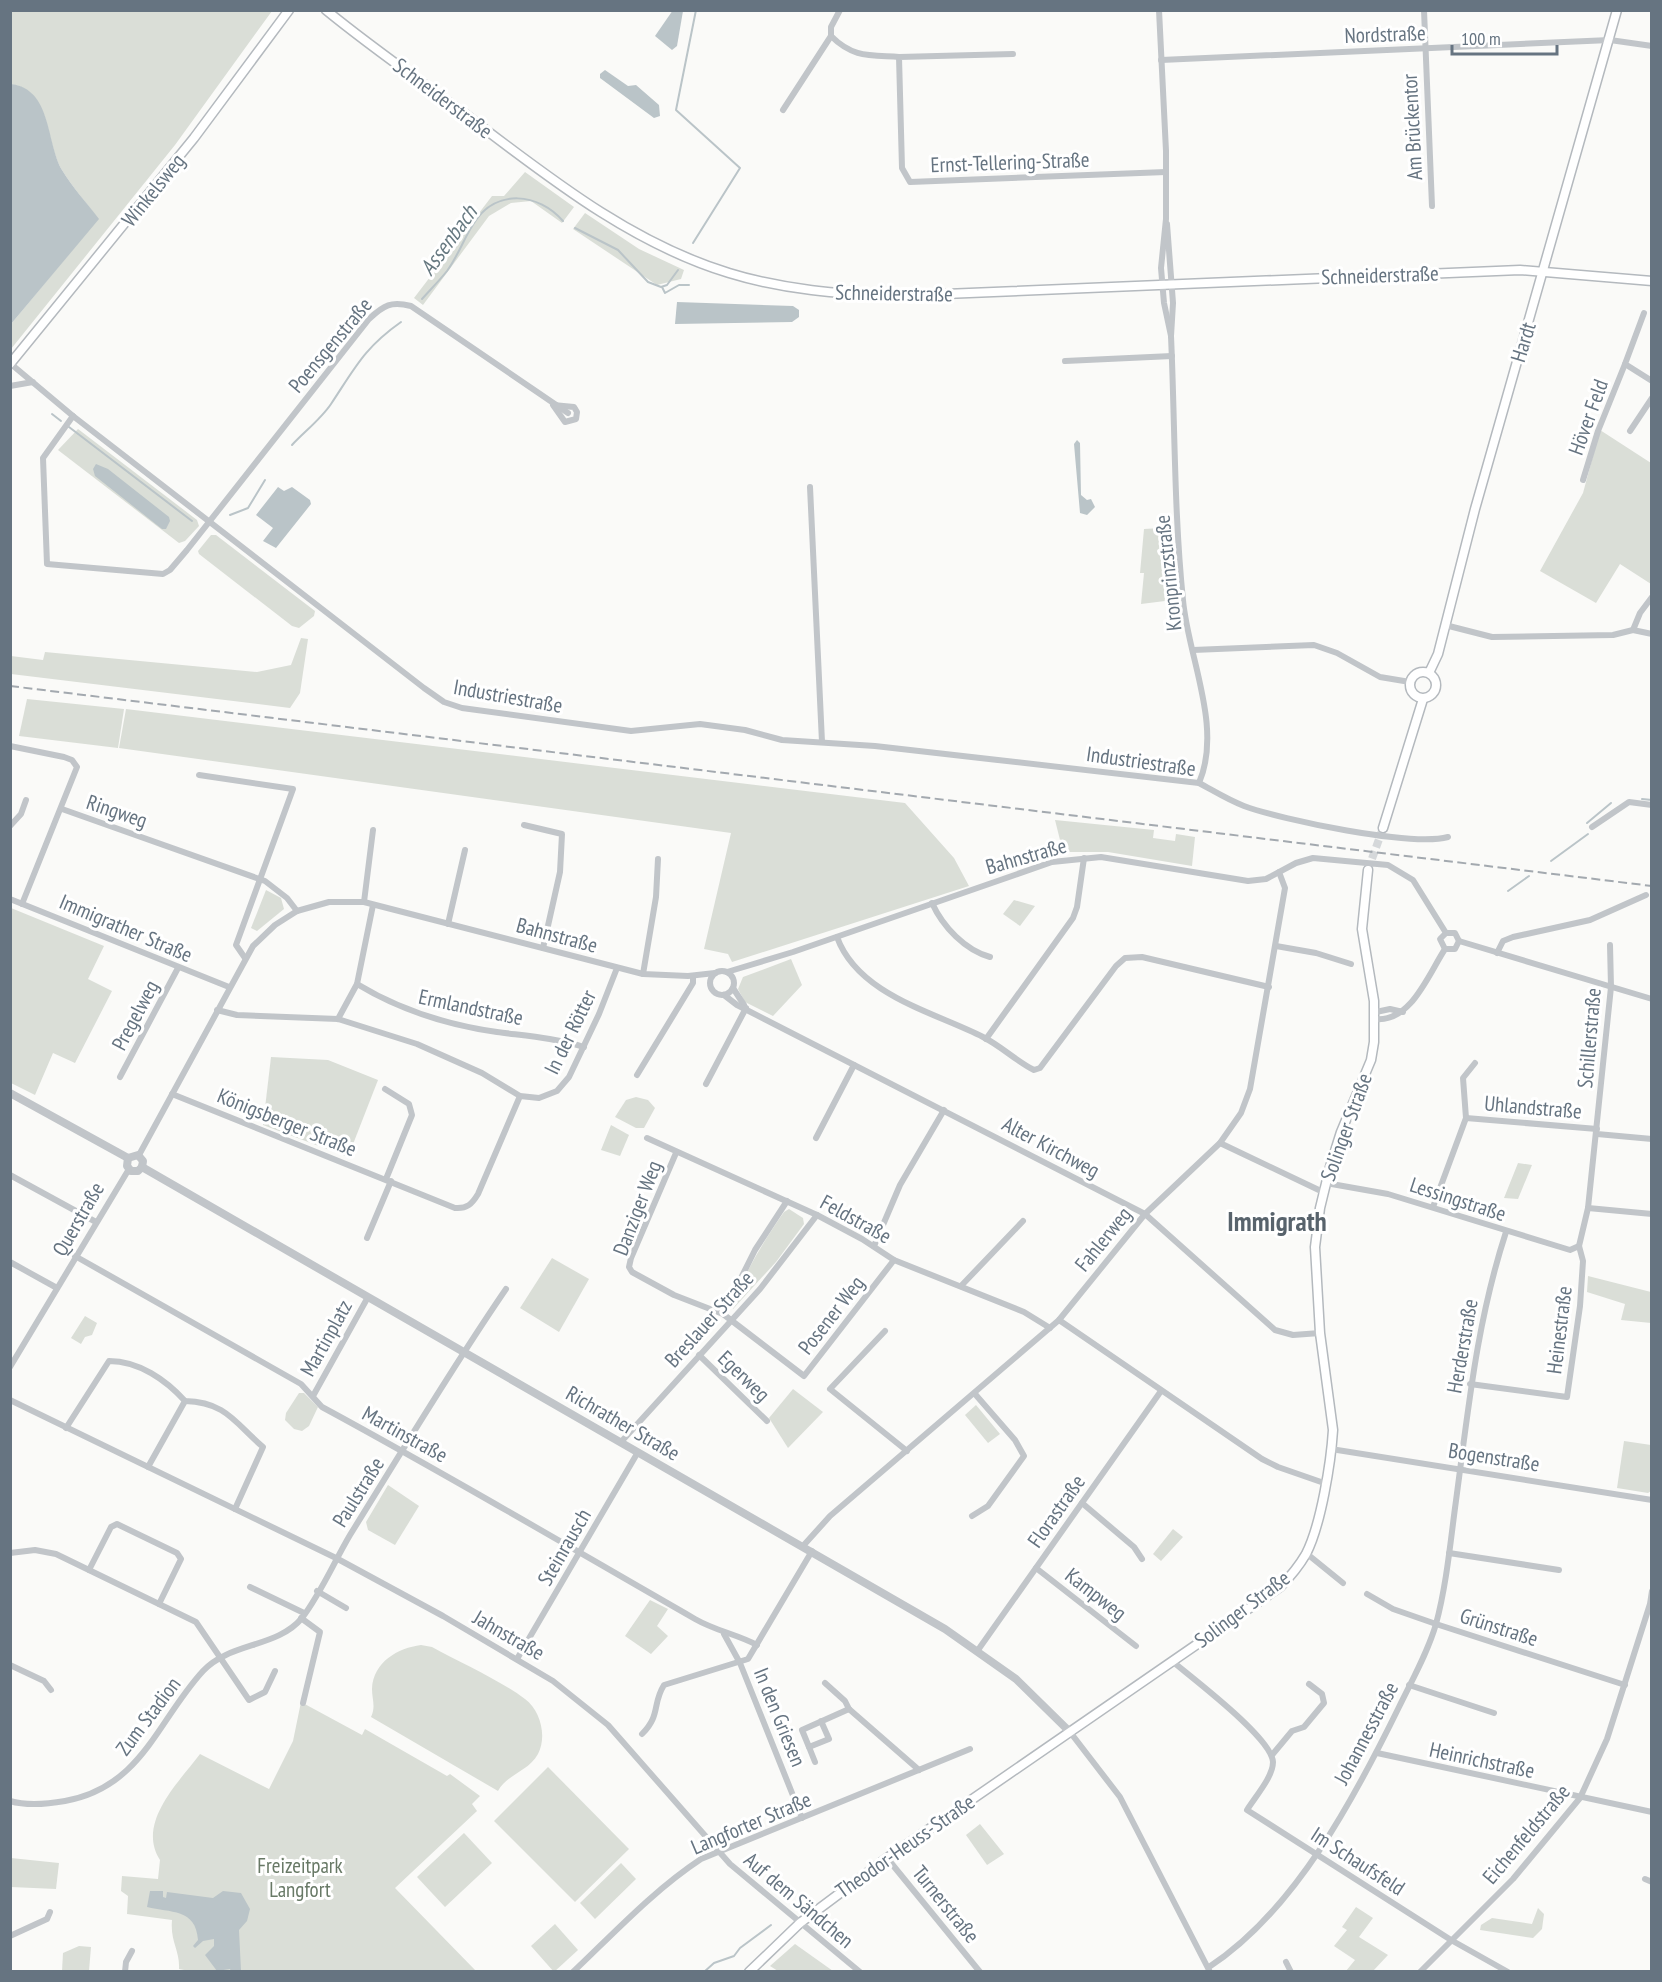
<svg xmlns="http://www.w3.org/2000/svg" width="1662" height="1982" font-family="'PT Sans Narrow',sans-serif">
  <style>
    .green { fill: #daded7 }
    .water { fill: #bac4c8 }
    .lines { fill: none; stroke-linecap: round; stroke-linejoin: round }
    .stream { stroke: #bac4c8; stroke-width: 2 }
    .secondary-tunnel { stroke: #d5d8da; stroke-width: 8; stroke-dasharray: 8 4; stroke-linecap: butt }
    .secondary-casing { stroke: #b4b9be; stroke-width: 11 }
    .minor { stroke: #c1c5c9; stroke-width: 6 }
    .tertiary { stroke: #c1c5c9; stroke-width: 8 }
    .secondary { stroke: #fff; stroke-width: 8 }
    .rail { stroke: #a3a9af; stroke-width: 2; stroke-dasharray: 9 4.5; stroke-linecap: butt }
    .labels { text-anchor: middle; dominant-baseline: central; stroke-width: 6; stroke-linejoin: round; paint-order: stroke }
    .street-label { font-size: 21px; fill: #667481; stroke: #fff }
    .park-label { font-size: 21px; fill: #687966; stroke: #fff }
    .water-label { font-size: 22px; font-style: italic; fill: #677981; stroke: #fff }
    .district-label { font-size: 27px; font-weight: bold; fill: #58636c; stroke: #fff }
  </style>
  <rect width="100%" height="100%" fill="#fafaf8"/>
  <g class="green">
    <path d="M10,11H272L175,145L11,349V324L98,219C87,203 72,187 62,170C45,141 52,91 11,84Z"/>
    <polygon points="525,172 574,207 562,223 531,201 511,203 489,216 423,305 414,298 492,196 504,196"/>
    <polygon points="585,213 639,249 684,270 681,279 657,285 573,229"/>
    <polygon points="78,429 197,520 199,526 185,541 179,543 58,450"/>
    <polygon points="1600,430 1651,463 1651,584 1620,564 1596,603 1540,571 1583,493"/>
    <polygon points="1161,528 1165,601 1141,604 1144,573 1140,573 1144,529"/>
    <polygon points="211,535 216,535 315,611 314,616 299,628 292,626 199,554 198,551"/>
    <polygon points="301,638 308,639 300,693 290,708 11,674 11,656 43,660 45,652 257,672 291,665"/>
    <polygon points="27,699 124,709 118,748 19,736"/>
    <polygon points="126,709 905,803 954,858 969,886 732,962 728,954 704,949 731,833 119,748"/>
    <polygon points="1055,820 1154,830 1153,838 1175,841 1176,834 1195,837 1192,866 1108,852 1063,852"/>
    <polygon points="266,890 281,898 284,909 257,931 251,928"/>
    <polygon points="1014,900 1035,906 1020,926 1003,914"/>
    <polygon points="11,908 104,946 88,979 112,991 75,1063 53,1053 35,1095 11,1083"/>
    <polygon points="791,959 802,985 773,1016 745,1002 738,989 743,977"/>
    <polygon points="271,1057 328,1060 378,1080 348,1157 263,1125"/>
    <polygon points="636,1097 648,1100 655,1108 644,1128 636,1128 615,1117 626,1100"/>
    <polygon points="611,1125 629,1135 620,1156 601,1150"/>
    <polygon points="1518,1163 1532,1165 1518,1199 1504,1198"/>
    <path d="M789,1209L803,1218L804,1224L776,1262L733,1309L732,1306C745,1272 763,1242 784,1212Z"/>
    <polygon points="552,1258 589,1279 559,1332 520,1308"/>
    <polygon points="1588,1276 1651,1292 1651,1323 1621,1320 1625,1304 1587,1292"/>
    <polygon points="85,1316 97,1323 92,1335 85,1337 81,1344 71,1338"/>
    <polygon points="793,1389 823,1412 788,1448 769,1418"/>
    <polygon points="299,1393 304,1393 318,1407 309,1426 302,1431 294,1429 285,1420 286,1413"/>
    <polygon points="976,1405 1000,1434 988,1443 965,1415"/>
    <polygon points="1624,1441 1651,1445 1651,1491 1648,1493 1617,1488"/>
    <polygon points="388,1485 419,1506 395,1545 368,1530 366,1522"/>
    <polygon points="1173,1529 1183,1537 1161,1561 1153,1554"/>
    <polygon points="650,1600 668,1609 657,1626 668,1636 651,1654 625,1636"/>
    <path d="M421,1645L432,1647C461,1663 498,1679 525,1699C541,1711 547,1737 538,1754C528,1772 507,1774 498,1791L371,1717C376,1706 372,1700 372,1689C373,1662 398,1648 421,1645Z"/>
    <path d="M301,1702L362,1735L365,1729L447,1776L450,1774L480,1796L472,1804L477,1811L395,1888L476,1971H189L179,1969C180,1950 170,1942 172,1920L127,1914L128,1896L121,1891L122,1876L158,1879L160,1860C136,1823 179,1782 200,1754L269,1789L293,1741Z"/>
    <polygon points="548,1767 629,1849 575,1902 494,1821"/>
    <polygon points="980,1824 1004,1854 987,1865 966,1835"/>
    <polygon points="464,1833 492,1863 445,1907 417,1877"/>
    <polygon points="11,1858 59,1863 56,1889 11,1887"/>
    <polygon points="621,1863 636,1879 595,1919 580,1903"/>
    <polygon points="1356,1907 1373,1918 1359,1937 1388,1955 1373,1971 1346,1971 1355,1960 1334,1946 1347,1930 1342,1927"/>
    <polygon points="1538,1908 1544,1914 1542,1929 1533,1938 1480,1930 1481,1925 1492,1918 1532,1924"/>
    <polygon points="555,1924 578,1950 554,1972 531,1946"/>
    <polygon points="795,1944 833,1971 778,1971 770,1966"/>
    <polygon points="79,1946 91,1947 89,1971 62,1971 63,1953"/>
  </g>
  <g class="water">
    <polygon points="673,10 683,11 677,46 672,50 655,36"/>
    <polygon points="605,70 628,86 636,85 659,105 660,116 654,118 600,78 600,74"/>
    <path d="M11,84C52,89 46,142 62,170C72,187 87,203 99,219L11,324Z"/>
    <polygon points="677,302 793,306 799,310 799,317 792,322 675,324"/>
    <polygon points="1077,440 1080,443 1081,495 1087,500 1091,499 1095,507 1087,515 1080,513 1074,444"/>
    <polygon points="96,464 108,469 169,517 170,521 166,529 162,529 95,476 93,469"/>
    <polygon points="278,487 284,491 292,487 310,500 311,504 276,548 263,541 273,528 256,515"/>
    <path d="M150,1891H163V1897L166,1898L167,1892L213,1898L223,1891L241,1893L250,1909L247,1921L239,1930L241,1971H231L230,1969L217,1971L205,1955L214,1946V1939L203,1941L195,1948L193,1946L198,1940C196,1908 170,1913 147,1907Z"/>
  </g>
  <g class="lines">
    <g class="stream">
      <polyline points="575,228 618,250 648,282 661,287 667,285 678,270"/>
      <polyline points="693,243 740,168 676,110 696,10"/>
      <polyline points="662,287 665,293 679,285 689,285"/>
      <path d="M422,299C430,290 439,281 447,271C458,256 464,238 474,223C496,188 539,193 563,221"/>
      <polyline points="52,414 61,421"/>
      <polyline points="69,427 192,521"/>
      <path d="M292,445C304,432 321,419 331,404C355,368 364,348 401,322"/>
      <polyline points="230,515 248,508 265,480"/>
      <polyline points="1642,799 1652,800"/>
      <polyline points="1587,823 1611,803"/>
      <polyline points="1551,861 1588,834"/>
      <polyline points="1508,891 1529,876"/>
      <polyline points="704,1972 714,1963 734,1956 740,1948 771,1925"/>
    </g>
    <polyline class="secondary-tunnel" points="1368,870 1383,828"/>
    <defs>
      <g id="secondary">
        <path d="M326,10C371,47 419,80 465,114C547,176 630,243 729,273C784,290 839,294 896,296L1520,270L1652,281"/>
        <polyline points="10,364 194,138 289,10"/>
        <circle cx="1423" cy="685" r="13"/>
        <polyline points="1429,673 1438,654 1475,509 1617,10"/>
        <polyline points="1383,828 1423,699"/>
        <path d="M749,1972L800,1923L887,1858L1280,1587C1290,1577 1299,1566 1306,1554C1321,1525 1331,1462 1333,1430L1320,1333L1315,1247L1320,1208L1330,1167L1341,1132L1371,1060L1374,1042V1001L1362,929L1368,870"/>
      </g>
    </defs>
    <use href="#secondary" class="secondary-casing"/>
    <g class="minor">
      <path d="M840,10L831,27V36C853,58 870,55 899,57"/>
      <path d="M1159,10L1166,151V219L1161,268L1164,303L1171,336C1175,424 1174,513 1183,600C1188,657 1223,727 1199,783"/>
      <polyline points="1424,10 1432,206"/>
      <polyline points="1013,54 899,57 902,168 910,182 1166,172"/>
      <polyline points="1161,60 1610,40 1652,46"/>
      <polyline points="783,110 831,36"/>
      <polyline points="1167,224 1173,303 1171,336"/>
      <polyline points="1644,313 1625,364 1652,381"/>
      <polyline points="1065,361 1172,356"/>
      <path d="M11,364L73,416L424,688L444,702L462,708L631,731L700,724L745,730L782,740L875,746L1199,783C1214,791 1228,800 1244,806C1282,820 1412,847 1448,837"/>
      <polyline points="10,386 33,382"/>
      <polygon points="553,405 574,407 577,412 576,419 565,422"/>
      <path d="M73,416L43,458L47,564L163,574L170,570L187,550L369,319C384,305 391,301 411,306L568,413"/>
      <polyline points="1630,431 1652,398"/>
      <polyline points="1583,480 1598,431 1625,364"/>
      <polyline points="810,487 822,742"/>
      <polyline points="1445,625 1492,637 1613,635 1633,630 1652,634"/>
      <polyline points="1633,630 1640,613 1652,597"/>
      <polyline points="1193,650 1314,645 1337,653 1380,677 1410,682"/>
      <polyline points="10,746 64,757 72,760 77,767 22,904"/>
      <polyline points="199,775 293,789 236,945 245,958"/>
      <polyline points="62,809 265,881 287,898 297,911"/>
      <polyline points="524,825 562,834 560,872 543,948"/>
      <polyline points="10,826 21,814 26,800"/>
      <polyline points="1592,827 1629,802 1652,805"/>
      <polyline points="10,899 229,987"/>
      <polyline points="364,902 373,830"/>
      <path d="M932,903C943,927 965,950 990,957"/>
      <polyline points="448,924 465,850"/>
      <polyline points="1446,933 1455,933 1459,941"/>
      <path d="M837,937C858,995 934,1012 983,1037C1001,1046 1016,1061 1034,1070L1040,1068L1116,966L1125,958L1142,957L1269,987"/>
      <polyline points="1459,941 1652,999"/>
      <polyline points="1276,946 1316,953 1351,964"/>
      <polyline points="1445,949 1440,939 1446,933"/>
      <polyline points="1445,949 1455,949 1459,941"/>
      <polyline points="1497,953 1503,941 1513,937 1590,920 1646,895"/>
      <circle cx="722" cy="983" r="12"/>
      <polyline points="727,972 793,952 1052,862 1101,857 1248,881 1266,879 1296,863 1313,858 1388,865 1413,880 1446,933"/>
      <polyline points="643,974 656,897 658,859"/>
      <path d="M357,984C400,1010 447,1025 497,1032C527,1036 555,1038 584,1047"/>
      <polyline points="733,988 744,1005"/>
      <polyline points="724,995 737,1005 1145,1214 1275,1330 1293,1335 1320,1333"/>
      <polyline points="217,1010 237,1015 338,1019 417,1044 482,1073 520,1096 539,1098 557,1091 569,1077 599,1014 617,968"/>
      <polyline points="1376,1012 1390,1009 1403,1012"/>
      <polyline points="338,1019 357,984 373,905"/>
      <path d="M1376,1019C1411,1022 1428,975 1445,949"/>
      <polyline points="986,1039 1073,918 1077,907 1084,858"/>
      <polyline points="637,1075 693,983 693,976"/>
      <polyline points="120,1077 178,968"/>
      <polyline points="706,1084 746,1008"/>
      <polyline points="385,1089 409,1104 412,1115 386,1179"/>
      <path d="M172,1094L455,1208C467,1209 472,1204 478,1194L520,1096"/>
      <polyline points="1466,1118 1597,1129"/>
      <polyline points="1597,1134 1652,1139"/>
      <polyline points="647,1138 817,1215 862,1239 894,1260 1024,1312 1050,1328"/>
      <polyline points="816,1138 854,1065"/>
      <polyline points="1220,1143 1323,1192"/>
      <polyline points="676,1153 631,1258 629,1267 632,1272 674,1295 723,1314 804,1376 894,1260"/>
      <polyline points="139,1155 253,946 275,925 297,911 329,902 364,902 643,974 688,976 715,973"/>
      <polyline points="10,1175 96,1222"/>
      <polyline points="1326,1183 1388,1194 1570,1250 1579,1246"/>
      <polyline points="1433,1207 1466,1118 1463,1078 1475,1063"/>
      <polyline points="1588,1208 1652,1214"/>
      <polyline points="367,1238 391,1181"/>
      <polyline points="874,1246 900,1185 944,1110"/>
      <path d="M75,1256L301,1384L322,1407C448,1475 571,1548 695,1619C716,1631 736,1634 757,1645"/>
      <polyline points="10,1262 57,1288"/>
      <polyline points="961,1286 1023,1221"/>
      <polyline points="723,1314 755,1250 787,1201"/>
      <polyline points="1059,1320 1262,1459 1278,1467 1324,1483"/>
      <polyline points="885,1331 830,1389 907,1451"/>
      <polyline points="699,1355 767,1421"/>
      <polyline points="10,1367 129,1169"/>
      <polyline points="1470,1384 1567,1397 1580,1306 1583,1261 1579,1246 1588,1208 1611,987 1610,945"/>
      <polyline points="313,1396 368,1297"/>
      <polyline points="10,1400 336,1558 443,1616 553,1681 608,1725 730,1864 860,1972"/>
      <path d="M66,1428L109,1361C139,1361 166,1380 185,1401C226,1402 235,1423 263,1447L235,1509"/>
      <polyline points="621,1442 760,1289 817,1215"/>
      <polyline points="1331,1449 1652,1500"/>
      <polyline points="148,1467 185,1401"/>
      <polyline points="1082,1503 1134,1547 1142,1559"/>
      <polyline points="972,1516 988,1506 1024,1456 1015,1440 975,1394"/>
      <polyline points="803,1546 830,1516 1059,1320 1145,1214 1220,1143 1241,1113 1250,1089 1285,888 1279,872"/>
      <polyline points="10,1553 35,1550 56,1554 196,1622 249,1700 265,1692 275,1671"/>
      <polyline points="1306,1553 1343,1583"/>
      <polyline points="1449,1553 1559,1570"/>
      <polyline points="1036,1568 1136,1646"/>
      <polyline points="89,1570 111,1527 117,1524 177,1553 181,1559 159,1604"/>
      <polyline points="250,1587 304,1613"/>
      <polyline points="317,1591 346,1608"/>
      <polyline points="1367,1594 1393,1609 1436,1624 1625,1685"/>
      <polyline points="301,1618 320,1632 303,1703"/>
      <polyline points="724,1634 740,1663 802,1818"/>
      <polyline points="978,1650 1161,1391"/>
      <polyline points="517,1659 638,1452"/>
      <path d="M1172,1661C1192,1678 1272,1738 1273,1762C1273,1777 1255,1797 1247,1810L1451,1940L1508,1972"/>
      <polyline points="10,1665 44,1681 51,1690"/>
      <polyline points="825,1683 845,1701 849,1709"/>
      <polyline points="1409,1685 1494,1713"/>
      <polyline points="821,1721 829,1739 809,1747 802,1730 849,1709 919,1770"/>
      <polyline points="1070,1732 1120,1797 1210,1972"/>
      <path d="M642,1734C661,1715 652,1704 664,1685L748,1659L812,1551"/>
      <polyline points="809,1747 815,1762"/>
      <polyline points="1377,1753 1652,1812"/>
      <polyline points="1272,1755 1292,1731 1304,1727 1324,1703 1322,1694 1309,1684"/>
      <path d="M10,1801C27,1806 48,1804 65,1801C142,1787 157,1721 203,1671C230,1642 277,1648 302,1618C321,1593 334,1562 350,1535C401,1453 451,1369 506,1289"/>
      <polyline points="887,1858 980,1972"/>
      <polyline points="1645,1879 1652,1882"/>
      <polyline points="10,1936 47,1919 50,1912"/>
      <polyline points="1286,1962 1291,1972"/>
      <path d="M1209,1967C1295,1911 1355,1797 1399,1707C1412,1680 1428,1652 1436,1624C1446,1587 1450,1546 1455,1508C1468,1413 1476,1324 1506,1232"/>
      <polyline points="125,1972 126,1962 132,1951"/>
      <path d="M573,1972C614,1933 654,1890 701,1859L970,1749"/>
      <polyline points="1420,1972 1513,1879 1580,1798 1607,1739 1650,1604 1652,1591"/>
    </g>
    <g class="tertiary">
      <polyline points="10,1093 128,1158"/>
      <polyline points="128,1158 127,1166 131,1171 138,1171 142,1167"/>
      <polyline points="128,1158 138,1155 143,1161 142,1167"/>
      <polyline points="142,1167 945,1629 1016,1679 1070,1732"/>
    </g>
    <use href="#secondary" class="secondary"/>
    <polyline class="rail" points="10,686 1652,886"/>
  </g>
  <g class="labels">
    <g class="street-label">
      <text transform="translate(1385 34) rotate(-2)">Nordstraße</text>
      <text transform="translate(443 98) rotate(37)">Schneiderstraße</text>
      <text transform="translate(1412 127) rotate(-93)">Am Brückentor</text>
      <text transform="translate(1010 162) rotate(-2)">Ernst-Tellering-Straße</text>
      <text transform="translate(153 190) rotate(-51)">Winkelsweg</text>
      <text transform="translate(1380 275) rotate(-2)">Schneiderstraße</text>
      <text transform="translate(894 293) rotate(1)">Schneiderstraße</text>
      <text transform="translate(1523 342) rotate(-73)">Hardt</text>
      <text transform="translate(330 345) rotate(-50)">Poensgenstraße</text>
      <text transform="translate(1588 417) rotate(-70)">Höver Feld</text>
      <text transform="translate(1168 573) rotate(-96)">Kronprinzstraße</text>
      <text transform="translate(508 696) rotate(10)">Industriestraße</text>
      <text transform="translate(1141 761) rotate(8)">Industriestraße</text>
      <text transform="translate(117 811) rotate(19)">Ringweg</text>
      <text transform="translate(1026 856) rotate(-16)">Bahnstraße</text>
      <text transform="translate(126 928) rotate(23)">Immigrather Straße</text>
      <text transform="translate(557 935) rotate(15)">Bahnstraße</text>
      <text transform="translate(471 1007) rotate(12)">Ermlandstraße</text>
      <text transform="translate(135 1015) rotate(-62)">Pregelweg</text>
      <text transform="translate(570 1032) rotate(-64)">In der Rötter</text>
      <text transform="translate(1589 1038) rotate(-85)">Schillerstraße</text>
      <text transform="translate(1533 1107) rotate(5)">Uhlandstraße</text>
      <text transform="translate(287 1122) rotate(22)">Königsberger Straße</text>
      <text transform="translate(1346 1127) rotate(-70)">Solinger Straße</text>
      <text transform="translate(1051 1147) rotate(28)">Alter Kirchweg</text>
      <text transform="translate(1458 1199) rotate(18)">Lessingstraße</text>
      <text transform="translate(637 1208) rotate(-69)">Danziger Weg</text>
      <text transform="translate(78 1219) rotate(-60)">Querstraße</text>
      <text transform="translate(856 1219) rotate(29)">Feldstraße</text>
      <text transform="translate(1103 1239) rotate(-51)">Fahlerweg</text>
      <text transform="translate(831 1315) rotate(-52)">Posener Weg</text>
      <text transform="translate(709 1319) rotate(-48)">Breslauer Straße</text>
      <text transform="translate(1559 1330) rotate(-83)">Heinestraße</text>
      <text transform="translate(326 1338) rotate(-61)">Martinplatz</text>
      <text transform="translate(1462 1346) rotate(-80)">Herderstraße</text>
      <text transform="translate(744 1376) rotate(44)">Egerweg</text>
      <text transform="translate(623 1423) rotate(30)">Richrather Straße</text>
      <text transform="translate(405 1434) rotate(29)">Martinstraße</text>
      <text transform="translate(1494 1457) rotate(9)">Bogenstraße</text>
      <text transform="translate(358 1492) rotate(-58)">Paulstraße</text>
      <text transform="translate(1056 1511) rotate(-55)">Florastraße</text>
      <text transform="translate(564 1547) rotate(-60)">Steinrausch</text>
      <text transform="translate(1096 1594) rotate(38)">Kampweg</text>
      <text transform="translate(1242 1609) rotate(-37)">Solinger Straße</text>
      <text transform="translate(1499 1627) rotate(18)">Grünstraße</text>
      <text transform="translate(509 1635) rotate(30)">Jahnstraße</text>
      <text transform="translate(148 1716) rotate(-53)">Zum Stadion</text>
      <text transform="translate(780 1717) rotate(68)">In den Griesen</text>
      <text transform="translate(1366 1733) rotate(-62)">Johannesstraße</text>
      <text transform="translate(1482 1760) rotate(12)">Heinrichstraße</text>
      <text transform="translate(751 1823) rotate(-23)">Langforter Straße</text>
      <text transform="translate(1526 1834) rotate(-50)">Eichenfeldstraße</text>
      <text transform="translate(905 1846) rotate(-35)">Theodor-Heuss-Straße</text>
      <text transform="translate(1358 1861) rotate(33)">Im Schaufsfeld</text>
      <text transform="translate(799 1900) rotate(40)">Auf dem Sändchen</text>
      <text transform="translate(946 1904) rotate(51)">Turnerstraße</text>
    </g>
    <g class="park-label">
      <text x="300" y="1865">Freizeitpark<tspan x="300" dy="24">Langfort</tspan></text>
    </g>
    <g class="water-label">
      <text transform="translate(448 240) rotate(-54)">Assenbach</text>
    </g>
    <g class="district-label">
      <text x="1277" y="1221">Immigrath</text>
    </g>
  </g>
  <rect width="1662" height="1982" fill="none" stroke="#667481" stroke-width="24"/>
  <path d="M1452 45v9h105v-9" fill="none" stroke="#667481" stroke-width="3"/>
  <text x="1461" y="45" font-size="18" fill="#667481" stroke="#ffffff" stroke-width="4.5" paint-order="stroke">100 m</text>
</svg>
